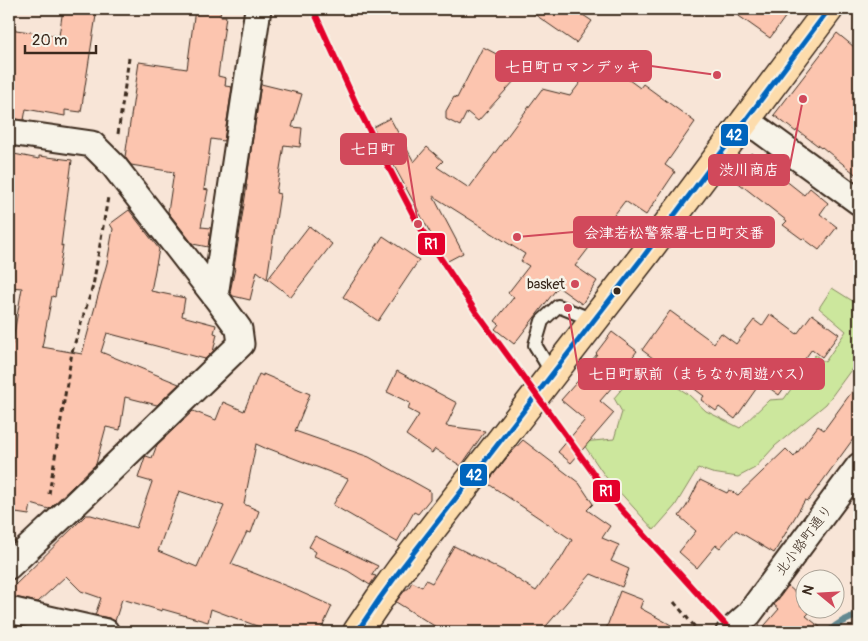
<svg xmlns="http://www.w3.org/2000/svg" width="868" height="641" font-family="Pangolin,'Klee One',sans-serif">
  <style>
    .green { fill: #cce79d; stroke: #84885e }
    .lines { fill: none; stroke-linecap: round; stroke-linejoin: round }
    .stream { stroke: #638991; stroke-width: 7 }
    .building { fill: #fcc5af; stroke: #3b2a1e; fill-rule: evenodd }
    .lane-casing { stroke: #3b2a1e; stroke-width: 16 }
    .street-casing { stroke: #3b2a1e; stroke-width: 29 }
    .highway-casing { stroke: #3b2a1e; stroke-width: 31 }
    .path { stroke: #3b2a1e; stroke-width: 3; stroke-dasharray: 5 4; stroke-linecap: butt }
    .lane { stroke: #f7f3e8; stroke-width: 12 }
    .street { stroke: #f7f3e8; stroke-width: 25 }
    .highway { stroke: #fddcac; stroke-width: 28 }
    .bus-1-casing { stroke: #f7f3e8; stroke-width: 9 }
    .bus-1 { stroke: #0065bd; stroke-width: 5 }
    .rail-1-casing { stroke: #f7f3e8; stroke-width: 10 }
    .rail-1 { stroke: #e4002b; stroke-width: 6 }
    .poi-dot { fill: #d1495b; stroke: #f7f3e8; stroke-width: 2 }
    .bus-dot { fill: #3b2a1e; stroke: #f7f3e8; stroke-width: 2 }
    .labels { text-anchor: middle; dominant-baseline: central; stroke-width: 5; stroke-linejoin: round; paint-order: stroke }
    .poi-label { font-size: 14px; fill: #3b2a1e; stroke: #f7f3e8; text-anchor: end }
    .street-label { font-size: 14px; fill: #3b2a1e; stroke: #f7f3e8 }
    .leader { fill: none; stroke: #d1495b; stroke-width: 2 }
    .callout-dot { fill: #d1495b; stroke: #f7f3e8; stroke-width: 2 }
    .callout { fill: #d1495b; stroke: #d1495b; stroke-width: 2 }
    .callout-label { font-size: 15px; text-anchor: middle; font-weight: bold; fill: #fff }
    .line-badge { stroke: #f7f3e8; stroke-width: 2 }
    .badge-label { font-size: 14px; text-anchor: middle; font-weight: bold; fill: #fff }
  </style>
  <rect width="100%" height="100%" fill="#f8e5d7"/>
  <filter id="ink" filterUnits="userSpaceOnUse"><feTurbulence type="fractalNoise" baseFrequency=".02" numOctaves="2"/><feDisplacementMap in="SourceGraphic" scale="10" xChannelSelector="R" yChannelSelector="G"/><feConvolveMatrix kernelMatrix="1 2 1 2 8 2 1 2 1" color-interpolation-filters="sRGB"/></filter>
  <g filter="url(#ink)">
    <polygon class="green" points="832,288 859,305 859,359 826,404 775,446 755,468 738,477 712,473 698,468 675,506 654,530 605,476 582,442 614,439 622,412 614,398 642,365 688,394 706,411 740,428 769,400 784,399 815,355 825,362 846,331 819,308"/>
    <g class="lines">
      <path class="stream" d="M829,632C838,623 847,618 859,615"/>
    </g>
    <g class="building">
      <polygon points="63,9 97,9 81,112 65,110 65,116 26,109 24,120 9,118 9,29 59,36"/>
      <polygon points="195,9 221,9 220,16 226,16 218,76 226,78 225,86 232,87 224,141 211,139 204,189 208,190 201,227 211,228 208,247 193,244 168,212 174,172 131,165 125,157 139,62 187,69"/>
      <polygon points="527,9 574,9 592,21 576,43"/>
      <polygon points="729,9 791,9 770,38"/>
      <polygon points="837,33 859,51 859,177 822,147 821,148 797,130 796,132 774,115"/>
      <polygon points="483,47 525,69 478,121 467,112 460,126 446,119 446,111 454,97 457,98"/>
      <polygon points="599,58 640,88 643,84 695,122 665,165 675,172 646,215 625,201 575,266 597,281 582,304 558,287 514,344 495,329 499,324 495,321 514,297 508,293 529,266 521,261 525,254 433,196 463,253 446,262 373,127 390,118 414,162 427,147 443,161 437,167 469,188 542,89 570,96"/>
      <polygon points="261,84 302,94 292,127 302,128 300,147 284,145 276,193 280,194 267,279 257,271 250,300 233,296 230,292 235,268 234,268 247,185 246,185"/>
      <polygon points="9,153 39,159 39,156 72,160 61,246 63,245 55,297 52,296 42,347 82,354 107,263 113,229 110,224 129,210 159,249 151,291 185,298 182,316 216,325 214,333 217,334 213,352 205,359 107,333 101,352 179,384 157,405 125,397 120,430 106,427 96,464 49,509 31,504 29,515 9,512 9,357 11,345 12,345 22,288 9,287"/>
      <polygon points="751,153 804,195 810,188 828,203 820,214 837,227 819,250 803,238 802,239 783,225 787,221 731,177"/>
      <polygon points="309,226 332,244 291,297 268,279"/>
      <polygon points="383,236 419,260 378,321 343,297"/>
      <polygon points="670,311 714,343 721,333 736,344 754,320 762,326 770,314 797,334 812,314 839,334 822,357 812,349 779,395 761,382 735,419 719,407 716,411 701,400 704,396 642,350"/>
      <polygon points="612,332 637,351 618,376 620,378 600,401 614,413 571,463 558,452 585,420 561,400 583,375 581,374 597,354 596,353"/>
      <polygon points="397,371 457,403 446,426 485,431 461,466 435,449 432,453 406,435 419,415 408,409 410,403 387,392"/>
      <path d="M259,374L263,376V374L310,394L295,431L369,457L430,491V499L418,514L414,512L397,542L333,505L348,479L267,448V449L256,444L244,504L259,511L251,533L247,532L231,564L289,587L332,606L320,632H273L211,609L208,622L162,609V611L122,599L115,621L109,618L95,615L101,598L81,591L66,576L38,602L9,596V591L86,515H91L136,528L152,482L138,478L145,457L146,456L152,458L157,445L193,411L216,420L223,402L244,411ZM179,491L224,506L197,567L158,551Z"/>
      <polygon points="859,382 859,431 808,501 805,500 774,553 736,530 720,548 716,545 697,568 679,552 696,531 679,516 686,507 700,480 727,493 729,490 738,495 786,449 794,457 818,426 824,430"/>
      <polygon points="523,440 579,483 593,504 587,510 610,526 602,538 619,545 611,561 629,569 622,587 591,574 541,632 444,632 396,602 406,589 408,589 412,582 422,587 426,580 432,583 454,546 506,572 536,591 558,561 559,562 572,540 487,483 509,455"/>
      <polygon points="315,536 378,566 372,575 376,576 370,585 348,571 314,556 316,552 309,547"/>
      <polygon points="788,586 804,600 800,605 809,613 806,616 826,632 759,632 779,609 774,605"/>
      <polygon points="620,591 643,600 640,608 684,632 605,632"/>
    </g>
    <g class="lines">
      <defs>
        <polyline id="lane" points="552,373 535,345 542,321 558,306 593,320"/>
        <g id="street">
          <polyline points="745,119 859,202"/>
          <polyline points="9,132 92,144 114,166 215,296 239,329 241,344 67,512 9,566"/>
          <polyline points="215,296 258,9"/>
          <polyline points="9,610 106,632"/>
          <polyline points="729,632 749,614 859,466"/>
        </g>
        <polyline id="highway" points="357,632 380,598 401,569 643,257 829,9"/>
      </defs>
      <use href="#lane" class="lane-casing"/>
      <use href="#street" class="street-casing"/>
      <use href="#highway" class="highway-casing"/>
      <g class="path">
        <polyline points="118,134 129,58"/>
        <polyline points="49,494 72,352 93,286 108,197"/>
        <polyline points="674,602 699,632"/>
      </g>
      <use href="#lane" class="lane"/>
      <use href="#street" class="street"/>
      <use href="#highway" class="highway"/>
      <defs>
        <polyline id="bus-1" points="357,632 380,598 401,569 643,257 829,9"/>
      </defs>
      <use href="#bus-1" class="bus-1-casing"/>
      <use href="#bus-1" class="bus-1"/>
      <defs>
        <polyline id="rail-1" points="313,9 358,108 418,224 476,312 612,499 732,632"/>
      </defs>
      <use href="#rail-1" class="rail-1-casing"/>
      <use href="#rail-1" class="rail-1"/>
    </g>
  </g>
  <circle class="poi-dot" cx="575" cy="284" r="5"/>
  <circle class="bus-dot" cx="617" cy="291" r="4.5"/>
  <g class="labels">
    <g class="poi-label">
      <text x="565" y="284">basket</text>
    </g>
    <g class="street-label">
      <text transform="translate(804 540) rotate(-53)">北小路町通り</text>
    </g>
  </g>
  <path class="leader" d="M717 75L651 66M418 224L406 149M803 99L789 170M517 237L574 232M568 308L579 374"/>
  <g class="callout-dot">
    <circle cx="717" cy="75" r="5"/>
    <circle cx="418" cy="224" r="5"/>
    <circle cx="803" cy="99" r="5"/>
    <circle cx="517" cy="237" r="5"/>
    <circle cx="568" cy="308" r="5"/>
  </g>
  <g class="callout">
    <rect x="496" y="51" width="155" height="30" rx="5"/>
    <rect x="341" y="134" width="65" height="30" rx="5"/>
    <rect x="709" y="155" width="80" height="30" rx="5"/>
    <rect x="574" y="217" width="200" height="30" rx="5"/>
    <rect x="579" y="359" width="245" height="30" rx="5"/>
  </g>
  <g class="callout-label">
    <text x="573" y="72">七日町ロマンデッキ</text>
    <text x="373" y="154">七日町</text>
    <text x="749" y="175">渋川商店</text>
    <text x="674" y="238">会津若松警察署七日町交番</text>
    <text x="701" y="379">七日町駅前（まちなか周遊バス）</text>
  </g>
  <g class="line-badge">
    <rect x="720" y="123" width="29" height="24" rx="5" fill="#0065bd"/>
    <rect x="417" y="232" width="29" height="24" rx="5" fill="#e4002b"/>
    <rect x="459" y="463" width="29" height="24" rx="5" fill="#0065bd"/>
    <rect x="592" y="479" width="29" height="24" rx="5" fill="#e4002b"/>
  </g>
  <g class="badge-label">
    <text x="734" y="140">42</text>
    <text x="431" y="249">R1</text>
    <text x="474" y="480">42</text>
    <text x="606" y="496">R1</text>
  </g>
  <rect width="868" height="641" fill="none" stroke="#f7f3e8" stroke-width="30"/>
  <rect x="15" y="15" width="838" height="611" fill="none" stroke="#3b2a1e" stroke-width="2" filter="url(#ink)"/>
  <g transform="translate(820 594) rotate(288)"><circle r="24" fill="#f7f3e8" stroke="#aca397"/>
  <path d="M0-4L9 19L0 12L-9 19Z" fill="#d1495b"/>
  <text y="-8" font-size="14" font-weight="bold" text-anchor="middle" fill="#3b2a1e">N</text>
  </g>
  <path d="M25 45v8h71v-8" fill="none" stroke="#3b2a1e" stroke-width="2.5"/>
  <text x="32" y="45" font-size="15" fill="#3b2a1e" stroke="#f7f3e8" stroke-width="4" paint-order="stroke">20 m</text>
</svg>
